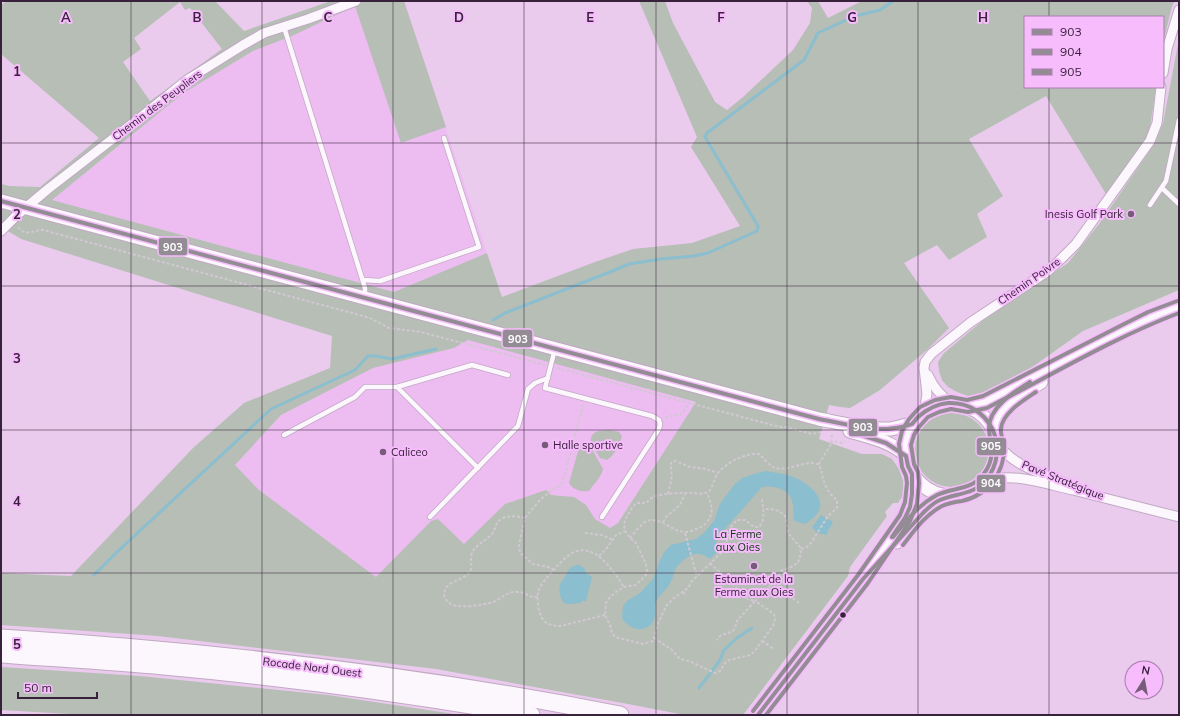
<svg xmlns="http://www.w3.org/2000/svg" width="1180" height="716" font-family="Mulish,sans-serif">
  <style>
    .built { fill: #edbcf1 }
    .green { fill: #b6beb6; fill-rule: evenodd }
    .water { fill: #8bbece }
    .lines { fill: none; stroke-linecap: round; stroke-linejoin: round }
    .stream { stroke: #8bbece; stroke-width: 3 }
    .lane-casing { stroke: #c1a9c4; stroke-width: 6 }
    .street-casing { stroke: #c1a9c4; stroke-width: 11 }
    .secondary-casing { stroke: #c1a9c4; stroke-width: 15 }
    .highway-casing { stroke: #c1a9c4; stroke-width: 19 }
    .path { stroke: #d1c8d2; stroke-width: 2; stroke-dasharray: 3 2; stroke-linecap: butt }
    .lane { stroke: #fcf7fc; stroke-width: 4.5 }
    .street { stroke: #fcf7fc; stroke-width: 9 }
    .secondary { stroke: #fcf7fc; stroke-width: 13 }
    .highway { stroke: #fcf7fc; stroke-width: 17 }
    .bus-1-casing { stroke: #f6bcfc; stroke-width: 7 }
    .bus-2-casing { stroke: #f6bcfc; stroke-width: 7 }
    .bus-3-casing { stroke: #f6bcfc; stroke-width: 7 }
    .bus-1 { stroke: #948c95; stroke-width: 4 }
    .bus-2 { stroke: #948c95; stroke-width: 4 }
    .bus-3 { stroke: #948c95; stroke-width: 4 }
    .grid { fill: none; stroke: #38213a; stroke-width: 1; stroke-opacity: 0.55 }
    .poi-dot { fill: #765c79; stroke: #f6bcfc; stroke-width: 1.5 }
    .bus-dot { fill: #38213a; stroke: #f6bcfc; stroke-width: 1.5 }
    .labels { text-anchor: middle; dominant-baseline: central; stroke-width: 4; stroke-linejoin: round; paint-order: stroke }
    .street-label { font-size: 11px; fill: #38213a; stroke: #f6bcfc }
    .poi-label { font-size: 11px; fill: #38213a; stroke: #f6bcfc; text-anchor: start }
    .park-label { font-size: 11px; fill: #093a0b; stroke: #f6bcfc }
    .grid-label { font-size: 13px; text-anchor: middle; font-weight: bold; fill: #38213a; stroke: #f6bcfc; stroke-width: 4; stroke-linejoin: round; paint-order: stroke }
    .line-badge { stroke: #f6bcfc; stroke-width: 1.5 }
    .badge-label { font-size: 11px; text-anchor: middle; font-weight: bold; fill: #fff }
  </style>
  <rect width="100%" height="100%" fill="#eacbed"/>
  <g class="built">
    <polygon points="366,1 404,1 487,253 394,292 52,200 182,94 253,51 292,36"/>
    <polygon points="468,340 696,402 618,523 610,529 595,519 586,505 558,495 551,495 546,490 505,504 464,544 438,519 431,521 376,577 259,490 235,465 281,415 373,368 454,348"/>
  </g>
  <g class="green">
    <path d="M7,1H215L244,31L331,1H404L446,127L401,143L355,6L292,36L253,51L182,94L52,200L394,292L487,253L502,297L595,262L633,249L692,243L740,226L691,147L697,137L639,1H665L673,23L715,102L727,110L743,97L793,50L810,23L812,8L807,1H818L828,18L862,1H1175L1172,6L1163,44V17H1025V87H1156L1150,128L1144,142L1106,194L1046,96L969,139L1003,196L977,214L987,237L949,260L937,245L904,263L949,328L928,349L880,390L850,408L840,407L829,405L819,439L862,454H882L892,459L899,469L903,481V491L902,497L898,503H893L885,512L887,516L850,567L848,576L743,715H685L628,704L436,669L158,636L1,625V573L71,576L193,448L244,403L330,368L332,336L21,239L1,227V184L9,186L40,187L99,138L1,54V5ZM180,2L185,10L190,8L222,49L150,101L123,62L141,49L134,38ZM468,340L696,402L618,523L610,528L595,519L586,505L574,497L551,495L546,490L505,504L464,544L438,519L431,521L376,577L259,490L235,465L281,415L373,368L454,348Z"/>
    <polygon points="1179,39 1179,290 1083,331 1021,375 981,394 968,396 957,392 948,387 942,380 939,371 938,362 944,353 987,317 1068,263 1099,224 1155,143 1163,123"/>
    <circle cx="952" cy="450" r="37"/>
    <path d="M609,430L619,432L622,436C620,444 615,455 607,460L600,458L594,448L592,449L603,469C601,478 594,483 589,491C581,492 573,490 569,483L580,444L582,442H586L588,444L591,443C590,430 599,431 609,430Z"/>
    <polygon points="1,667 140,676 328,695 461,715 87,715 1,710"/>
  </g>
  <g class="water">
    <path d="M766,471C777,473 787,474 796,478C807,483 823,495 820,508C818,515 811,520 805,524L797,522L794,520C793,514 794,504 791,498C786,488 772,485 762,487L718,537L716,542L720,549L710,559C707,557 703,554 699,554C690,553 681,561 676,568C673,573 673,580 669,585C665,591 659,595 656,602C654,607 656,614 654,620C650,630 637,632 628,625C626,623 624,621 622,618L623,606L627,601L640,593L653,579L660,560L665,551L671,545L696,539L704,533L714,521L720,504L734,485L742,478L754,474Z"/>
    <polygon points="821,515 833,522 826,535 816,532 812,527"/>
    <path d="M578,565C583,566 585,568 586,573L592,577L586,601H582L581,603L569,604L564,603C559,597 558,588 561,582C562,580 564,579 565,577C568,570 570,566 578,565Z"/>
  </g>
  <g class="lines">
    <g class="stream">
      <polyline points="493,320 505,313 610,272 629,264 661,259 694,256 708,253 757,231 758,226 705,137 707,133 804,60 818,33 855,16 880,10 893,1"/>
      <polyline points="94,575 116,553 271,409 355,370 368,356 376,356 392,359 436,349"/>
      <polyline points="699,688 709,675 720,660 724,650 737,638 752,628"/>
    </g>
    <defs>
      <g id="lane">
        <polyline points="284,27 365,288 365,297"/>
        <polyline points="1162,188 1179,204"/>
        <polyline points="1150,205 1166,181 1179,120"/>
        <polyline points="363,280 380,281 479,247 444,138"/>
        <polyline points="555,349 545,388 652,416 659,420 660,424 659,429 602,517"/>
        <polyline points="397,387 472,365 508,375"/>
        <polyline points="284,435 355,397 365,387 397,387 478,468"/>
        <polyline points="430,517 518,426 528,389 535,383 548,378"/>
      </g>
      <g id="street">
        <polyline points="1163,73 1167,49 1179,10"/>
        <polyline points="1,231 17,215 48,189 141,117 187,80 243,45 264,33 308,19 356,1"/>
        <path d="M928,375C933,387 941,396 951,403"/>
        <polyline points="924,412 927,394 924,368 925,362 931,354 971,322 1048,271 1061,259 1076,244 1150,141 1157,123 1161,87"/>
        <path d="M997,440C1000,445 1002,450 1006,453C1020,468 1051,477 1070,485"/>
        <path d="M986,481C1014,472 1045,484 1073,490C1108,499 1144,508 1179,517"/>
      </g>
      <g id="secondary">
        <path d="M1,201L819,419C840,423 868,430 890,429C898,428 906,425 914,423"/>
        <circle cx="952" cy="450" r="46"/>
        <polyline points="967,406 985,402 1125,330 1150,318 1179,307"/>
        <path d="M850,431C869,437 892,441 906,456"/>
        <path d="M994,431C997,407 1023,394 1041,382"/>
        <path d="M897,542C912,525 927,502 951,497"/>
        <polyline points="758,715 863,579 902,522 908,511 911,500 912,474"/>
      </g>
      <g id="highway">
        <path d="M1,638C209,651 416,675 620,715"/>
        <path d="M1,654C55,658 110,661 164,666C287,677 410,694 531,715"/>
      </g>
    </defs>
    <use href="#lane" class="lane-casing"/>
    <use href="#street" class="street-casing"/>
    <use href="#secondary" class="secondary-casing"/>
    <use href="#highway" class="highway-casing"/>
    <g class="path">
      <path d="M18,227C26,237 33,230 43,230L363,316L372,319L389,328L421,332L545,365"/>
      <polyline points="557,368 780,427 786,427 812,434 821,432"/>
      <polyline points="665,418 674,415 680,415 690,403"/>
      <polyline points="831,444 834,441 842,443 845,441"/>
      <path d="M668,494C670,484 674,474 670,465L672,462L675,461L690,467L706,469L718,473"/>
      <path d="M762,499C763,509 766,519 759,527H754L745,520H737L731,527L726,544L723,551L692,581L688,588L674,598L667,605L658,623L653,641L643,644L615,637L612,633L610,625L605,615L606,603L610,597L616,592L624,587L636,585L646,575L647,571L646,564L636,543L630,538L625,531L624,524L626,518L632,508L636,503H646C648,501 650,499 653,497C663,493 678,493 690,493C695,493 703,495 708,492C713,488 714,478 718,473C727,462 745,453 759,454C764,458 769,466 775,468C787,471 798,464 810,463C813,463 816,464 819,464"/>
      <path d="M525,518C516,516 504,514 497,523C495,527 494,533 490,536C484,542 475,545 472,553C469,560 474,567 469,573C462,581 445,581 444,594C444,597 446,600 448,602C456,610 483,605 493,602C502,599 506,591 518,592C526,592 529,598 538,597"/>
      <polyline points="663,522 666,517 680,505 685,494"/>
      <polyline points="585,533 602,535 613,540"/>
      <polyline points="685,533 697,577"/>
      <path d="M630,538C634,533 644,520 650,520C667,519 676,538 694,530C699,528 704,526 707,522C715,512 711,503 707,493"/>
      <path d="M801,549L807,547L811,543L828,516L837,508V500C832,496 827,491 825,484C822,478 822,471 819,464L831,444L832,433"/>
      <polyline points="599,556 607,548 616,535 625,531"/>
      <polyline points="710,563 748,599 755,601 737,621 735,628 733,631 720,636 717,640"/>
      <polyline points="554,570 548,567 533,564 520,553 519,545 525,518 540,500 553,489 560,486 563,481 583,405"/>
      <polyline points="773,583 799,603"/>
      <polyline points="683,592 686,596"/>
      <path d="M605,615L560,626C554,626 550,625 545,622C538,615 535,595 540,587C545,579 552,572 558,565C562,561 567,556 572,553C595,541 614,572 624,587"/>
      <polyline points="654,638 671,649 680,659 689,661 715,673 720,671 725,663 729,660 750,655 754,652 773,626 775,619 774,614 755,601 773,583 782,570 789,568 798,563 801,553 800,547 788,533 786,518 784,515 779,511 771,509 763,509"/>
      <polyline points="762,641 774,649"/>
    </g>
    <use href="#lane" class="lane"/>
    <use href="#street" class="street"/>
    <use href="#secondary" class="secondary"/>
    <use href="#highway" class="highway"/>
    <defs>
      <g id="bus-1">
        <path d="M1,201L819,419C842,423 865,430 888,429C895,428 905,427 912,424C914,422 916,419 918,417C926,410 936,404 948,403C989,401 1012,448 986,480C974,495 956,493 940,500C933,503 928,508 923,513L863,579L758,715"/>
        <polyline points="852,432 886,443 906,456 908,466 912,474 912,494 910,507 905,518 892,537"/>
      </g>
      <g id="bus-2">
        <path d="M903,545C914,531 925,515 942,506C948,503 955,502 962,501C975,498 986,491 993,481C1001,471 1005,457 1004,444C1003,439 1000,433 1001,429C1002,413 1024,400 1036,392"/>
        <path d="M766,715L868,583L910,521L917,504L919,483L918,472L914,464L911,445L914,435L919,427L928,417L939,412L951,409L968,412L987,408C1050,376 1113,338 1179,313"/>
      </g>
      <g id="bus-3">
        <path d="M893,537C906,521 918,505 937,495C953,487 970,491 983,475C990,466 993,454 991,443C990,438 989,433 989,428C989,407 1014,392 1030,382"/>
        <polyline points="753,711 858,575 900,515 905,502 907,483 906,476 902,467 899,444 902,431 909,419 920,407 935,400 951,397 967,400 983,396 1122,325 1148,312 1177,301"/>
      </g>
    </defs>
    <use href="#bus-1" class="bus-1-casing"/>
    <use href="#bus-2" class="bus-2-casing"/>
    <use href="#bus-3" class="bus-3-casing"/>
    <use href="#bus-1" class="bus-1"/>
    <use href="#bus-2" class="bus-2"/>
    <use href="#bus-3" class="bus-3"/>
  </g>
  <path class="grid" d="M131,1V715M262,1V715M393,1V715M524,1V715M656,1V715M787,1V715M918,1V715M1049,1V17M1049,87V715M1,143H1179M1,286H1179M1,430H1179M1,573H1179"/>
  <g class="poi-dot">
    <circle cx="1131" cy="214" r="4"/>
    <circle cx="545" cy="445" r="4"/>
    <circle cx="383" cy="452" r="4"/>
    <circle cx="754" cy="566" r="4"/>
  </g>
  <circle class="bus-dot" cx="843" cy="615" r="3.5"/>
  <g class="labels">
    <g class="street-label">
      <text transform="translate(157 105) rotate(-37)">Chemin des Peupliers</text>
      <text transform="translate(1029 281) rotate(-35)">Chemin Poivre</text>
      <text transform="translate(1063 480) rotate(22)">Pavé Stratégique</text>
      <text transform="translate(312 667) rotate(7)">Rocade Nord Ouest</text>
    </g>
    <g class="poi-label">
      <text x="1123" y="214" text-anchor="end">Inesis Golf Park</text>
      <text x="553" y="445">Halle sportive</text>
      <text x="391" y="452">Caliceo</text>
      <text x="754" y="579" text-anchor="middle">Estaminet de la<tspan x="754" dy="13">Ferme aux Oies</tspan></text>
    </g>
    <g class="park-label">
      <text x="738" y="534">La Ferme<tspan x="738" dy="13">aux Oies</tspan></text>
    </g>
  </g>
  <g class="grid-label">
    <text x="66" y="22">A</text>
    <text x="197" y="22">B</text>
    <text x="328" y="22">C</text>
    <text x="459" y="22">D</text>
    <text x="590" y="22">E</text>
    <text x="721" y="22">F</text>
    <text x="852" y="22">G</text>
    <text x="983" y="22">H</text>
    <text x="17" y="76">1</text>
    <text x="17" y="219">2</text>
    <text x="17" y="363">3</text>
    <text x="17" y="506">4</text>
    <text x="17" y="649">5</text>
  </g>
  <g class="line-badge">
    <rect x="158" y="237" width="30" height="19" rx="4" fill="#948c95"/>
    <rect x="502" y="329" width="31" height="19" rx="4" fill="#948c95"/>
    <rect x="848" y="418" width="30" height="19" rx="4" fill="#948c95"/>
    <rect x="976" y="437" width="31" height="19" rx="4" fill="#948c95"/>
    <rect x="976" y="474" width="30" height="19" rx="4" fill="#948c95"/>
  </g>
  <g class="badge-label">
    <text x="173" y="251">903</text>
    <text x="518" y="343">903</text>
    <text x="863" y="431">903</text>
    <text x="991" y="450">905</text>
    <text x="991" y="487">904</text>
  </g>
  <rect width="1180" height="716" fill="none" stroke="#38213a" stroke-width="4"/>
  <rect x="1024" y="16" width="140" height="72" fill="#f6bcfc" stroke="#aa7eae"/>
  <rect x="1032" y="29" width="20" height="6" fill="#948c95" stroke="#aa7eae"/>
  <text x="1060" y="36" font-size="12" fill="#38213a">903</text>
  <rect x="1032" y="49" width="20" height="6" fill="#948c95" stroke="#aa7eae"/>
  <text x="1060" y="56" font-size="12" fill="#38213a">904</text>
  <rect x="1032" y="69" width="20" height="6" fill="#948c95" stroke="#aa7eae"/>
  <text x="1060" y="76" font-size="12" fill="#38213a">905</text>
  <g transform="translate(1144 680) rotate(11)"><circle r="19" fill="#f6bcfc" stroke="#aa7eae"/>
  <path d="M0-3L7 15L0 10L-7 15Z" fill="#765c79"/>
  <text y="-6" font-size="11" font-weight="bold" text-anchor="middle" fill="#38213a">N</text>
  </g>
  <path d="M18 692v6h79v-6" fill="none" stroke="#38213a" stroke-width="2"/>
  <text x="24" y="692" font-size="12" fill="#38213a" stroke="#f6bcfc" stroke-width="3" paint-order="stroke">50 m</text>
</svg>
